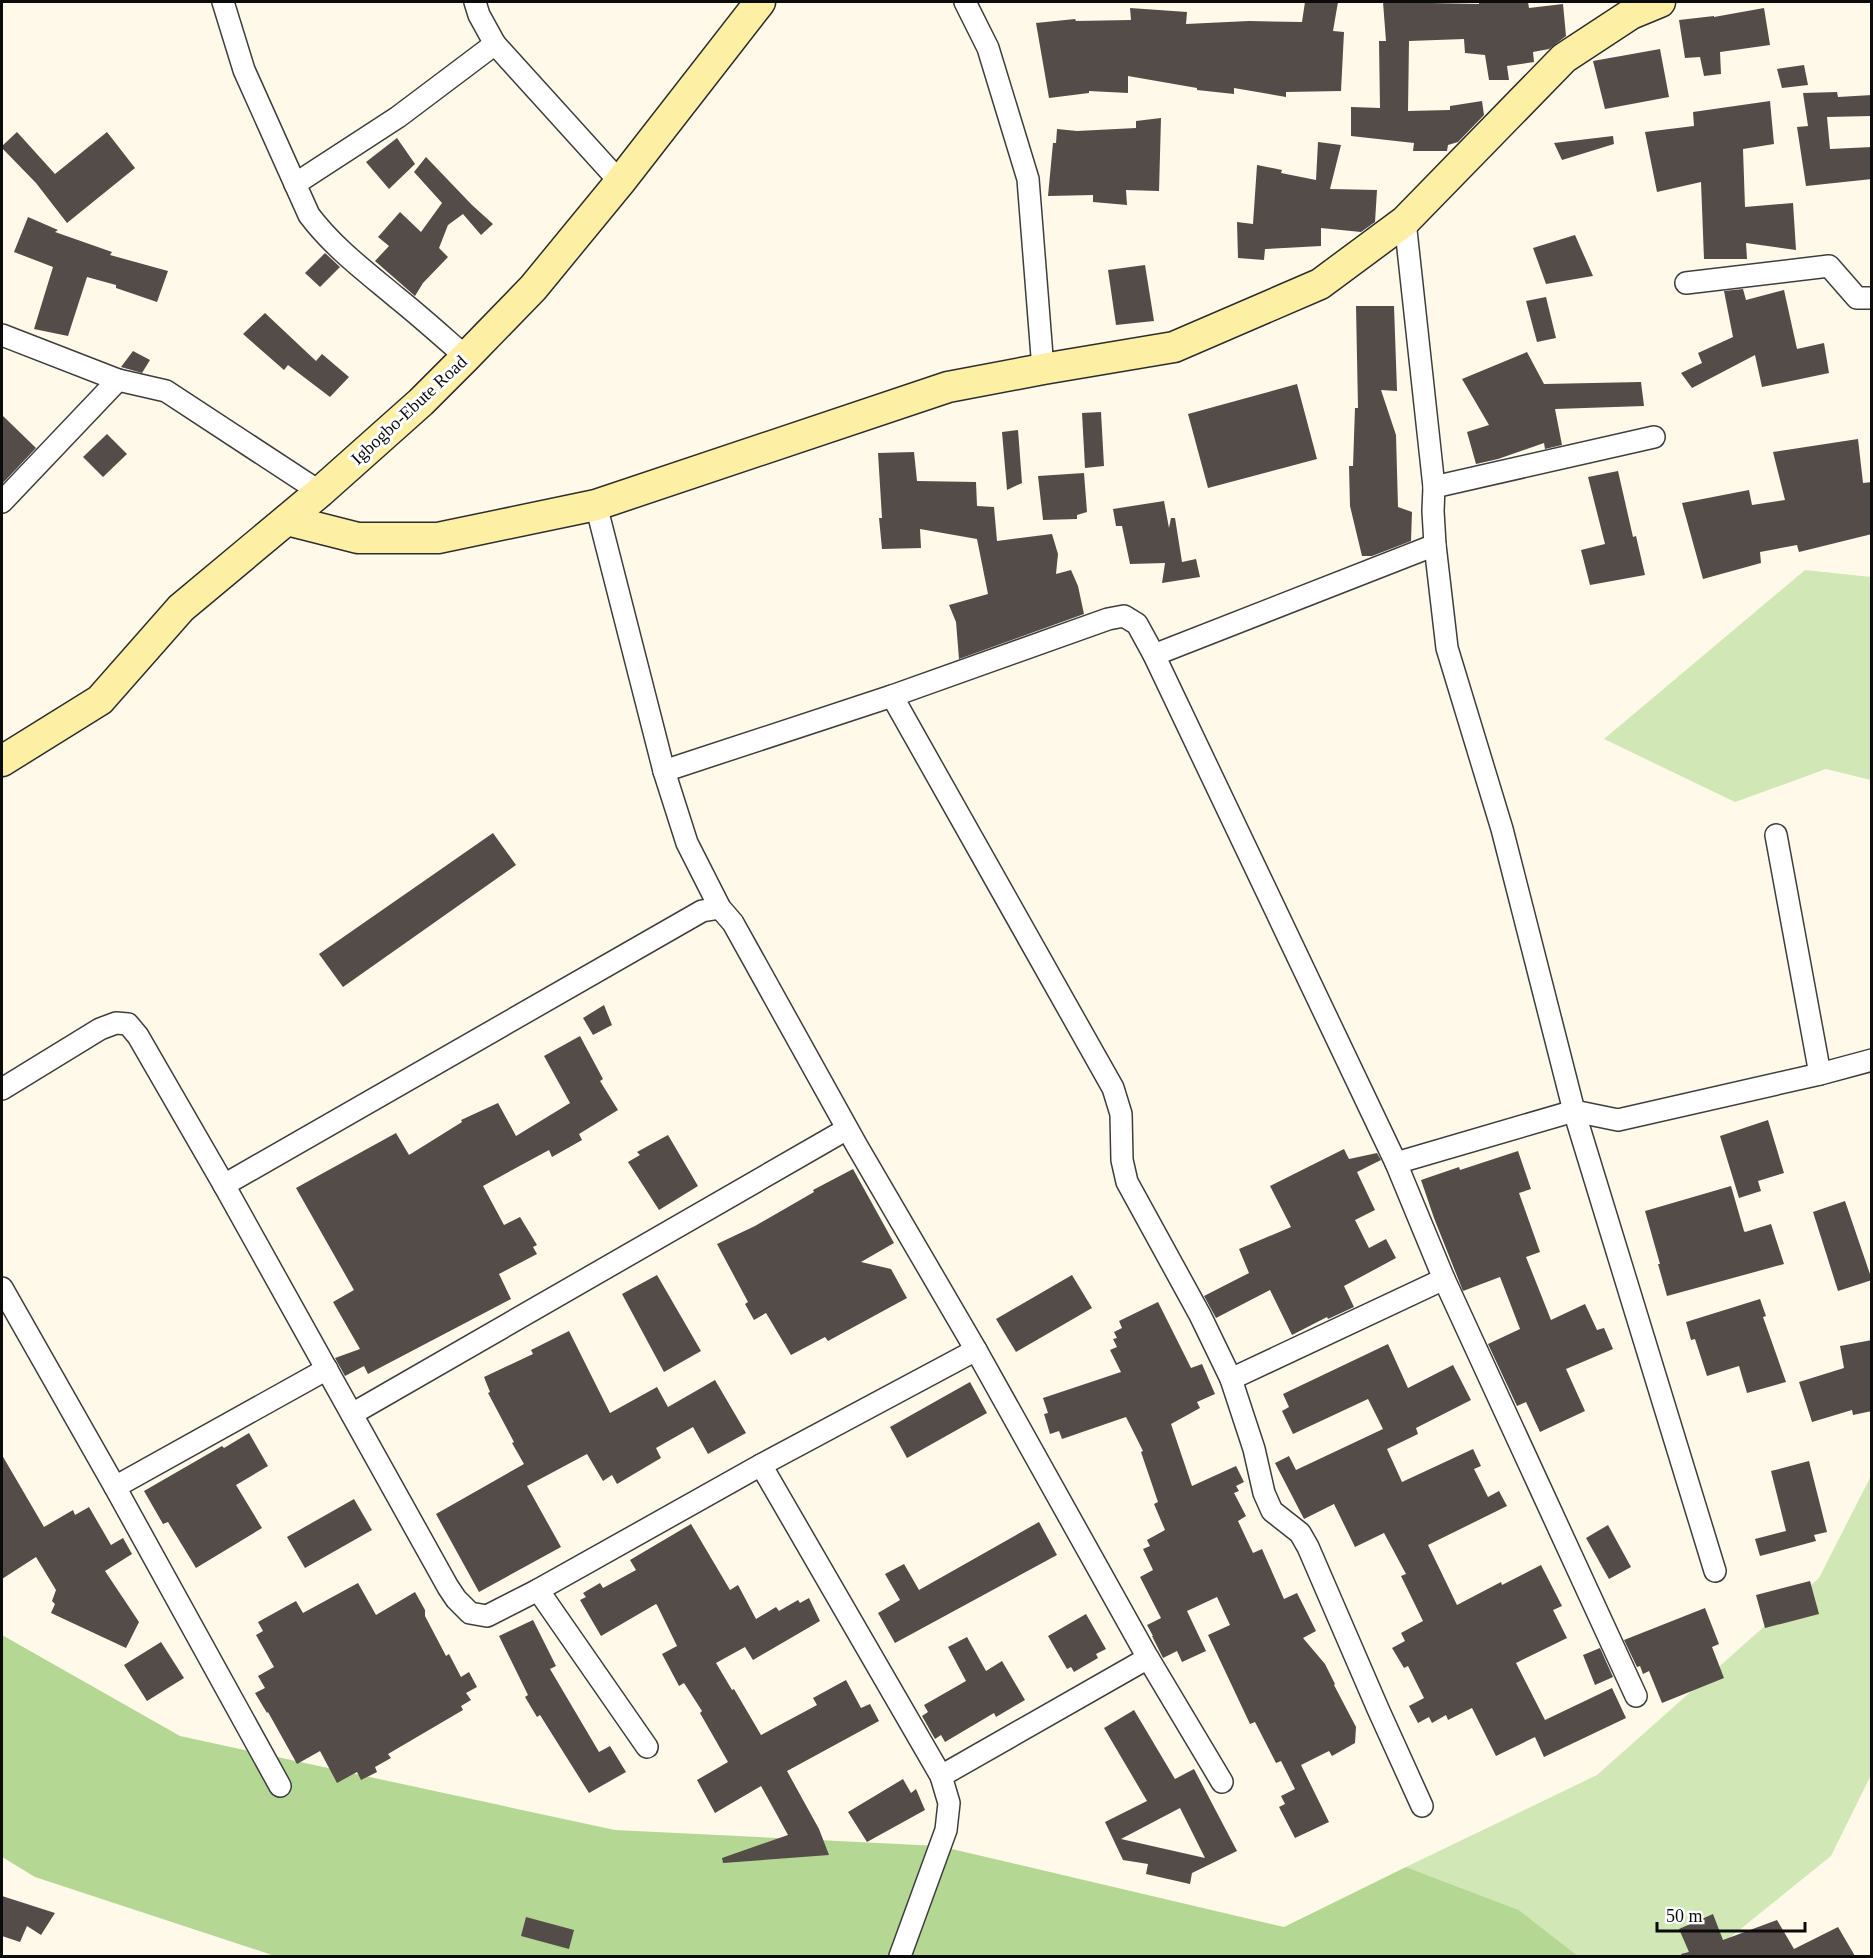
<svg xmlns="http://www.w3.org/2000/svg" width="1873" height="1958" font-family="Georgia,serif">
  <style>
    .green { fill: #d1e7b5 }
    .forest { fill: #b5d794 }
    .building { fill: #534c48; fill-rule: evenodd }
    .lines { fill: none; stroke-linecap: round; stroke-linejoin: round }
    .street-casing { stroke: #3e3e3e; stroke-width: 24 }
    .secondary-casing { stroke: #2d2d2d; stroke-width: 33 }
    .street { stroke: #fff; stroke-width: 21 }
    .secondary { stroke: #fdf0a5; stroke-width: 30 }
    .labels { text-anchor: middle; dominant-baseline: central; stroke-width: 6; stroke-linejoin: round; paint-order: stroke }
    .street-label { font-size: 18px; fill: #0b0b0b; stroke: #fff }
  </style>
  <rect width="100%" height="100%" fill="#fff9e9"/>
  <g class="green">
    <polygon points="1805,570 1871,577 1871,780 1826,769 1735,802 1604,739"/>
    <polygon points="1871,1476 1871,1775 1831,1856 1707,1956 1578,1956 1519,1910 1406,1867 1597,1775 1819,1578"/>
  </g>
  <polygon class="forest" points="2,1635 180,1736 615,1830 939,1846 1284,1927 1406,1867 1519,1910 1578,1956 275,1956 35,1877 2,1857"/>
  <g class="building">
    <polygon points="1305,2 1338,2 1333,31 1344,32 1341,91 1286,92 1286,97 1234,88 1234,94 1197,90 1197,88 1128,76 1128,93 1089,91 1089,93 1049,98 1036,23 1075,19 1076,21 1131,20 1130,8 1187,12 1186,24 1249,21 1302,22"/>
    <polygon points="1383,2 1479,4 1479,2 1528,2 1529,8 1563,4 1566,36 1549,49 1533,52 1534,62 1507,66 1509,80 1489,80 1485,55 1465,53 1464,39 1409,41 1408,111 1450,110 1450,106 1482,101 1484,115 1458,142 1448,145 1447,151 1413,151 1414,143 1351,136 1351,107 1380,108 1379,41 1386,41"/>
    <polygon points="1764,8 1770,45 1720,52 1721,74 1704,76 1700,57 1685,58 1679,20 1714,16 1714,17"/>
    <polygon points="1660,49 1669,97 1605,109 1593,61"/>
    <polygon points="1804,65 1808,85 1782,88 1777,69"/>
    <polygon points="1837,92 1838,97 1872,95 1872,116 1827,117 1830,149 1872,147 1872,179 1806,186 1797,127 1808,126 1803,93"/>
    <polygon points="1770,101 1774,144 1743,149 1745,207 1793,203 1796,250 1746,243 1747,259 1704,259 1701,182 1657,192 1645,132 1694,126 1693,112"/>
    <polygon points="1161,118 1159,191 1126,190 1127,205 1093,202 1093,195 1048,196 1053,143 1056,143 1057,129 1077,131 1136,128 1136,121"/>
    <polygon points="17,132 55,174 107,132 135,168 67,223 36,183 2,148 2,146"/>
    <polygon points="1613,136 1614,144 1562,160 1554,143"/>
    <polygon points="397,138 415,164 389,189 366,162"/>
    <polygon points="1318,142 1341,145 1330,189 1377,190 1375,222 1361,232 1321,228 1321,246 1265,249 1264,260 1238,258 1237,222 1253,224 1257,165 1282,170 1281,173 1316,180"/>
    <polygon points="426,157 472,205 493,224 481,235 463,214 448,225 439,248 448,257 423,283 415,296 375,261 389,246 378,237 400,212 421,232 442,203 414,172"/>
    <polygon points="28,217 58,230 55,232 112,252 110,255 168,271 157,302 116,288 116,285 87,277 68,336 34,329 53,267 14,252"/>
    <polygon points="1575,235 1593,276 1546,284 1533,248"/>
    <polygon points="325,253 340,267 320,287 305,273"/>
    <polygon points="1145,265 1154,321 1116,325 1108,270"/>
    <polygon points="1743,289 1746,300 1784,290 1797,349 1824,343 1829,373 1762,387 1755,355 1692,388 1681,373 1702,363 1698,353 1733,337 1724,291"/>
    <polygon points="1546,297 1556,338 1537,342 1526,301"/>
    <polygon points="1356,306 1394,306 1397,391 1381,390 1396,435 1398,507 1412,512 1411,541 1372,556 1362,556 1350,506 1349,466 1353,466 1355,408 1358,408"/>
    <polygon points="265,313 316,361 322,354 349,377 330,397 288,365 284,370 243,334"/>
    <polygon points="133,351 150,360 142,373 121,367"/>
    <polygon points="1527,352 1544,384 1641,382 1644,406 1555,409 1562,445 1545,449 1544,443 1498,459 1476,464 1467,432 1489,425 1462,379"/>
    <polygon points="1297,384 1317,459 1208,488 1188,414"/>
    <polygon points="1101,412 1104,466 1085,468 1082,413"/>
    <polygon points="2,415 36,448 2,484"/>
    <polygon points="1018,430 1022,483 1007,490 1002,432"/>
    <polygon points="107,434 127,454 103,477 83,457"/>
    <polygon points="1858,439 1863,483 1872,482 1872,534 1799,552 1797,545 1760,552 1761,563 1703,579 1682,503 1749,490 1752,505 1785,500 1773,452"/>
    <polygon points="914,452 917,481 976,482 977,506 994,507 997,541 1052,534 1058,554 1056,574 1071,570 1078,586 1084,614 959,659 956,622 949,605 988,594 977,539 920,529 921,548 882,549 879,518 882,518 878,453"/>
    <polygon points="1618,471 1633,537 1636,536 1645,575 1590,585 1581,550 1605,544 1588,477"/>
    <polygon points="1084,473 1087,512 1077,515 1077,519 1043,520 1038,476"/>
    <polygon points="1164,501 1169,528 1171,518 1175,518 1182,562 1196,559 1200,577 1162,583 1165,563 1130,564 1122,526 1116,526 1113,509"/>
    <polygon points="493,833 516,865 343,987 319,954"/>
    <polygon points="604,1005 612,1025 593,1035 583,1018"/>
    <polygon points="580,1036 603,1079 600,1081 618,1110 579,1134 582,1140 552,1157 549,1150 483,1186 504,1225 520,1217 537,1245 533,1247 537,1254 499,1274 511,1299 368,1374 364,1366 345,1376 335,1358 360,1349 333,1302 354,1290 296,1188 396,1133 409,1155 462,1122 461,1120 498,1103 516,1136 570,1103 544,1056"/>
    <polygon points="1768,1120 1784,1173 1758,1181 1761,1191 1739,1198 1720,1136"/>
    <polygon points="668,1135 698,1186 659,1210 628,1162 640,1155 637,1152"/>
    <polygon points="1344,1149 1349,1159 1377,1153 1381,1160 1357,1172 1375,1210 1355,1220 1369,1248 1386,1239 1396,1258 1344,1286 1354,1307 1328,1319 1327,1317 1292,1335 1270,1290 1216,1318 1204,1296 1249,1273 1239,1249 1291,1227 1270,1186"/>
    <polygon points="1518,1151 1531,1189 1519,1193 1540,1252 1526,1257 1551,1320 1585,1304 1597,1330 1604,1328 1613,1349 1566,1369 1585,1411 1540,1432 1526,1402 1517,1406 1488,1344 1520,1329 1500,1277 1463,1291 1434,1218 1421,1180 1459,1167 1460,1170"/>
    <polygon points="853,1169 894,1243 861,1262 891,1269 907,1298 828,1341 825,1337 791,1355 766,1313 754,1320 745,1304 748,1302 717,1244 755,1226 814,1192 813,1190"/>
    <polygon points="1731,1186 1744,1231 1745,1232 1771,1224 1784,1264 1667,1296 1658,1264 1660,1264 1645,1211"/>
    <polygon points="1845,1201 1872,1280 1838,1291 1813,1212"/>
    <polygon points="657,1275 701,1351 664,1372 622,1294"/>
    <polygon points="1072,1275 1092,1308 1016,1352 996,1319"/>
    <polygon points="1760,1299 1766,1316 1763,1317 1786,1382 1747,1393 1739,1366 1707,1376 1695,1339 1691,1340 1686,1322"/>
    <polygon points="1158,1302 1191,1368 1202,1364 1215,1394 1197,1402 1200,1408 1171,1424 1192,1486 1236,1466 1244,1482 1236,1486 1239,1491 1234,1493 1246,1516 1238,1521 1253,1553 1262,1549 1284,1599 1297,1593 1316,1631 1303,1638 1325,1664 1335,1684 1334,1685 1356,1727 1355,1743 1332,1756 1329,1751 1301,1765 1329,1822 1295,1838 1279,1807 1285,1804 1281,1796 1295,1789 1281,1761 1276,1763 1255,1722 1250,1724 1208,1635 1230,1625 1217,1597 1187,1611 1206,1651 1182,1662 1177,1651 1163,1658 1152,1636 1153,1636 1147,1625 1161,1618 1140,1577 1153,1570 1143,1549 1150,1546 1147,1540 1165,1530 1154,1504 1158,1502 1141,1452 1143,1451 1126,1417 1062,1439 1059,1431 1050,1434 1044,1414 1048,1413 1043,1398 1121,1372 1110,1350 1117,1347 1113,1339 1117,1338 1114,1332 1122,1328 1119,1321"/>
    <polygon points="569,1331 610,1413 657,1387 668,1407 715,1380 746,1433 708,1454 693,1427 656,1448 661,1458 617,1484 612,1475 603,1481 587,1454 527,1486 561,1547 479,1592 436,1514 524,1464 512,1443 514,1442 488,1393 490,1392 484,1377 533,1354 531,1350"/>
    <polygon points="1872,1340 1872,1411 1853,1415 1852,1410 1812,1422 1799,1382 1844,1368 1840,1346"/>
    <polygon points="1388,1344 1408,1388 1453,1365 1471,1400 1416,1428 1418,1434 1387,1449 1402,1482 1473,1449 1481,1466 1474,1469 1488,1497 1499,1491 1507,1506 1428,1545 1457,1605 1501,1582 1502,1585 1541,1565 1562,1606 1553,1610 1567,1638 1516,1663 1545,1720 1612,1688 1626,1718 1544,1757 1535,1737 1496,1756 1472,1708 1448,1720 1446,1715 1432,1723 1429,1717 1418,1723 1409,1706 1424,1698 1408,1666 1404,1668 1392,1648 1405,1641 1401,1633 1423,1621 1401,1576 1406,1574 1384,1533 1355,1547 1334,1504 1304,1519 1275,1463 1289,1456 1296,1470 1383,1429 1368,1399 1293,1434 1282,1411 1289,1407 1283,1394"/>
    <polygon points="970,1382 987,1413 907,1458 890,1427"/>
    <polygon points="249,1433 268,1466 236,1485 262,1528 196,1568 168,1522 163,1524 144,1491 222,1446 224,1448"/>
    <polygon points="2,1455 44,1527 73,1510 75,1515 89,1507 111,1545 123,1538 132,1554 105,1571 139,1622 126,1648 51,1613 55,1604 52,1601 56,1590 36,1557 2,1579"/>
    <polygon points="1809,1461 1827,1532 1814,1535 1816,1541 1760,1556 1755,1539 1786,1531 1771,1471"/>
    <polygon points="354,1499 372,1530 305,1568 287,1537"/>
    <polygon points="1039,1522 1057,1555 895,1643 878,1613 900,1600 885,1574 904,1564 919,1590"/>
    <polygon points="691,1524 730,1590 738,1585 756,1619 776,1607 779,1611 798,1600 800,1603 809,1598 820,1621 753,1660 745,1647 716,1663 732,1690 734,1689 761,1735 817,1705 813,1698 846,1680 861,1708 870,1704 879,1721 787,1771 819,1829 829,1855 723,1863 722,1858 788,1835 761,1786 715,1813 697,1780 728,1762 700,1713 702,1711 684,1683 679,1686 662,1654 677,1646 657,1605 656,1604 601,1636 580,1600 586,1597 583,1593 600,1583 603,1588 636,1570 630,1560"/>
    <polygon points="1608,1525 1631,1567 1609,1579 1586,1538"/>
    <polygon points="1810,1581 1819,1614 1765,1628 1756,1595"/>
    <polygon points="358,1583 376,1615 415,1592 425,1610 425,1616 446,1656 449,1654 461,1677 469,1672 477,1687 466,1693 471,1700 461,1706 463,1710 388,1754 391,1758 375,1767 377,1772 361,1780 357,1772 337,1783 320,1751 297,1764 268,1712 267,1713 255,1693 265,1688 258,1676 274,1667 256,1635 263,1631 258,1622 296,1601 303,1613"/>
    <polygon points="1705,1608 1719,1644 1712,1647 1724,1678 1662,1703 1649,1671 1643,1674 1640,1666 1637,1667 1624,1640"/>
    <polygon points="1086,1614 1106,1649 1096,1654 1098,1658 1074,1672 1071,1667 1067,1669 1048,1636"/>
    <polygon points="533,1620 556,1666 550,1669 599,1752 610,1746 626,1772 589,1793 540,1715 537,1717 525,1697 528,1695 499,1636"/>
    <polygon points="967,1637 986,1671 1002,1661 1025,1700 996,1717 994,1713 945,1742 941,1735 935,1739 922,1716 928,1712 924,1705 966,1681 948,1647"/>
    <polygon points="161,1642 184,1678 147,1701 124,1665"/>
    <polygon points="1600,1648 1613,1677 1595,1685 1583,1655"/>
    <path d="M1134,1710L1175,1779L1194,1769L1237,1851L1192,1873L1190,1884L1146,1874L1148,1864L1123,1860L1105,1822L1147,1801L1104,1728ZM1180,1808L1205,1858L1121,1839Z"/>
    <polygon points="903,1779 911,1793 916,1789 925,1810 867,1842 848,1812"/>
    <polygon points="2,1896 55,1913 41,1935 27,1926 20,1942 2,1936"/>
    <polygon points="1713,1914 1723,1940 1777,1920 1794,1949 1838,1927 1855,1956 1682,1956 1681,1954 1689,1952 1679,1929"/>
    <polygon points="526,1917 574,1930 569,1949 521,1936"/>
  </g>
  <g class="lines">
    <defs>
      <g id="street">
        <path d="M223,2L244,70L309,215C333,247 365,271 396,297C420,316 443,337 466,357"/>
        <polyline points="475,2 479,15 495,44 620,182"/>
        <polyline points="965,2 988,48 1028,179 1043,369"/>
        <polyline points="295,184 398,117 495,44"/>
        <polyline points="1405,221 1434,487 1433,511 1435,545 1447,648 1502,829 1574,1111 1715,1571"/>
        <polyline points="1686,283 1829,266 1857,298 1872,298"/>
        <polyline points="2,335 118,380 166,391 320,492"/>
        <polyline points="1434,487 1654,437"/>
        <polyline points="2,502 118,380"/>
        <polyline points="596,505 664,771 687,843 720,908 733,923 857,1146 976,1350 1148,1658 1222,1782"/>
        <polyline points="1154,655 1435,545"/>
        <polyline points="892,696 1113,1088 1121,1114 1122,1160 1127,1182 1200,1315 1231,1379 1254,1449 1264,1493 1272,1511 1300,1533 1308,1547 1378,1709 1422,1806"/>
        <polyline points="664,771 892,696 1108,619 1124,616 1137,624 1154,655 1396,1163 1444,1279 1636,1696"/>
        <polyline points="1776,835 1820,1074"/>
        <polyline points="2,1089 100,1029 116,1023 128,1024 138,1036 224,1185 448,1587 456,1599 470,1613 487,1616 538,1590 761,1465 976,1350"/>
        <polyline points="1396,1163 1574,1111 1618,1120 1820,1074 1872,1060"/>
        <polyline points="224,1185 702,911 720,908"/>
        <polyline points="2,1288 115,1487 280,1786"/>
        <polyline points="1231,1379 1444,1279"/>
        <polyline points="352,1414 847,1129"/>
        <polyline points="761,1465 941,1776 949,1803 946,1830 900,1956"/>
        <polyline points="115,1487 327,1369"/>
        <polyline points="538,1590 647,1747"/>
        <polyline points="941,1776 1148,1658"/>
      </g>
      <g id="secondary">
        <polyline points="287,520 358,538 438,538 596,505 948,387 1043,369 1174,347 1320,284 1405,221 1564,58 1631,14 1660,2"/>
        <polyline points="2,761 100,700 181,608 320,492 421,402 466,357 533,288 620,182 760,2"/>
      </g>
    </defs>
    <use href="#street" class="street-casing"/>
    <use href="#secondary" class="secondary-casing"/>
    <use href="#street" class="street"/>
    <use href="#secondary" class="secondary"/>
  </g>
  <g class="labels">
    <g class="street-label">
      <text transform="translate(409 410) rotate(-43)">Igbogbo-Ebute Road</text>
    </g>
  </g>
  <rect width="1873" height="1958" fill="none" stroke="#0b0b0b" stroke-width="6"/>
  <path d="M1657 1922v9h148v-9" fill="none" stroke="#0b0b0b" stroke-width="3"/>
  <text x="1666" y="1922" font-size="18" fill="#0b0b0b" stroke="#ffffff" stroke-width="4.5" paint-order="stroke">50 m</text>
</svg>
